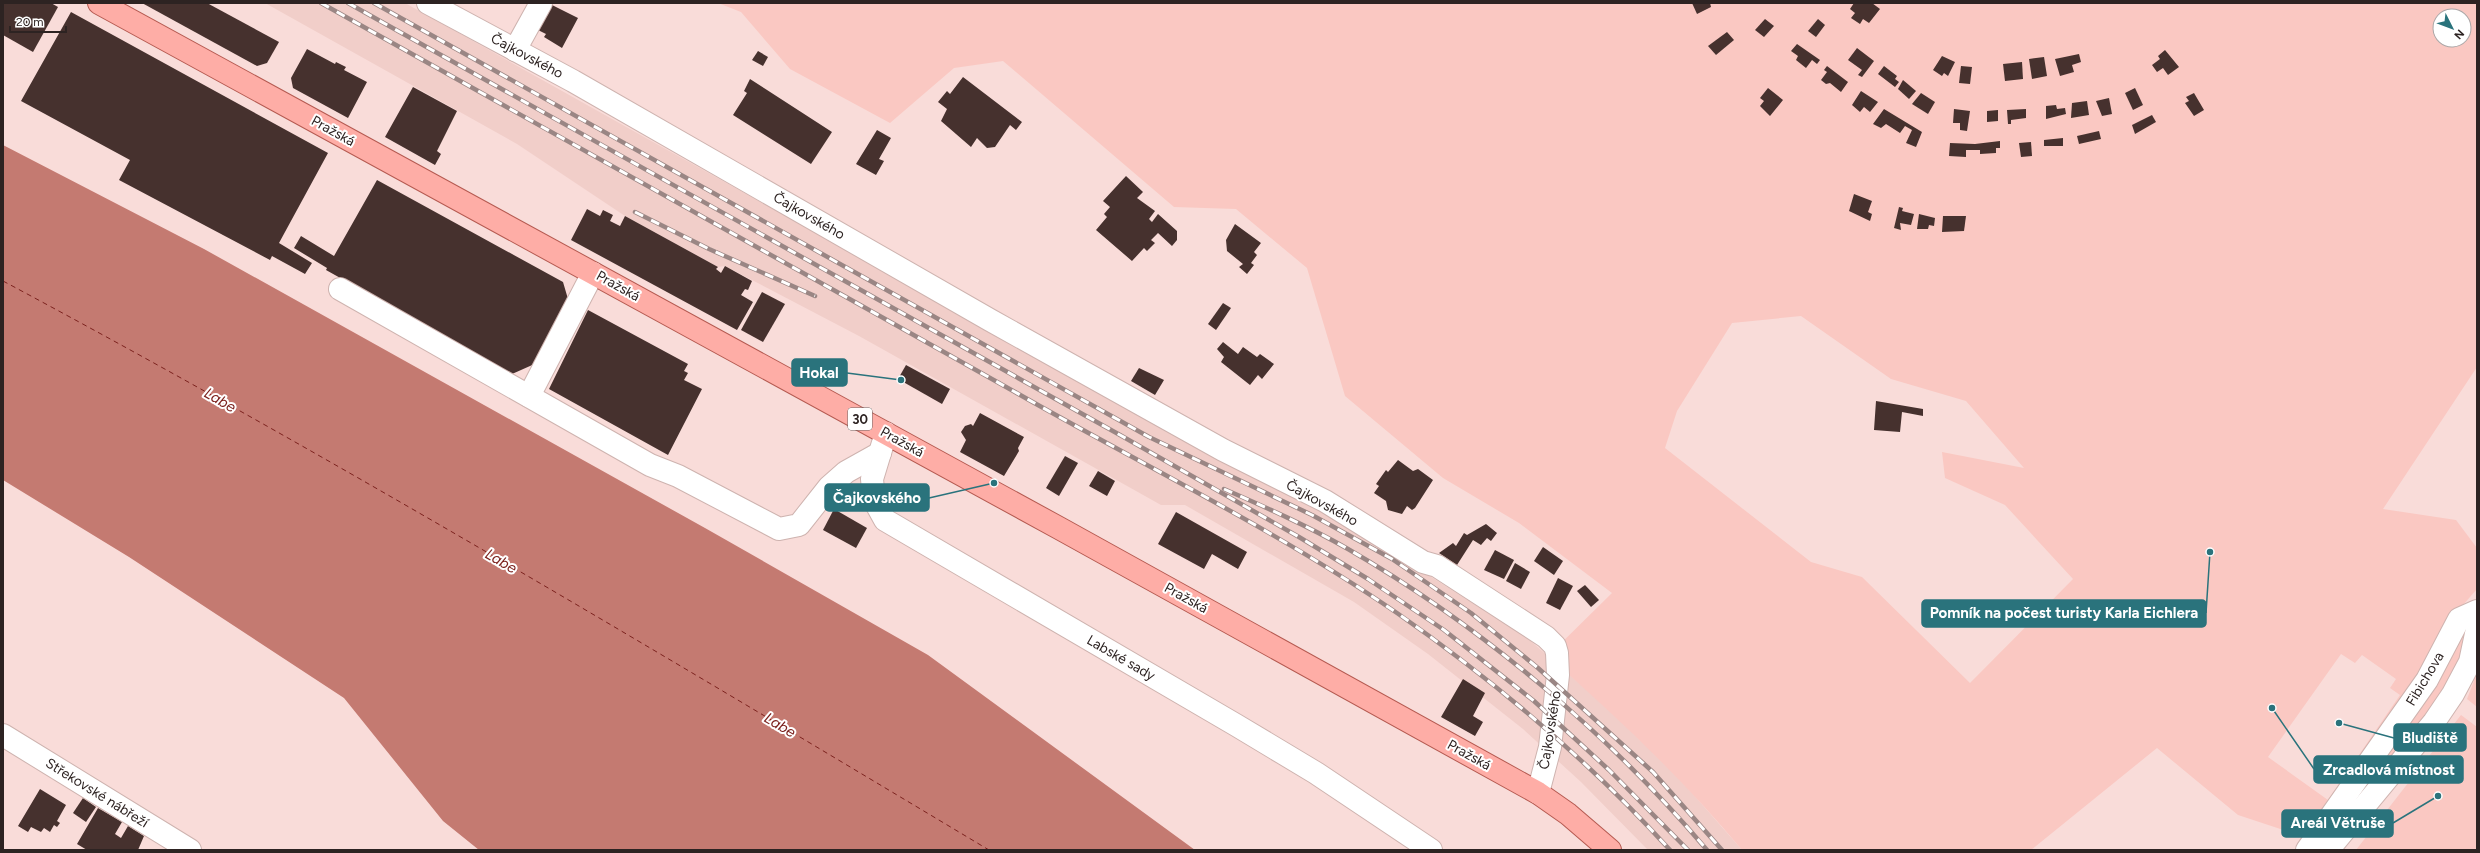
<svg xmlns="http://www.w3.org/2000/svg" width="2480" height="853" font-family="Figtree,sans-serif">
  <style>
    .built { fill: #f1cec9 }
    .green { fill: #fac8c2; fill-rule: evenodd }
    .water { fill: #c47a71 }
    .lines { fill: none; stroke-linecap: round; stroke-linejoin: round }
    .ferry { stroke: #7c221e; stroke-width: 1; stroke-dasharray: 5 4; stroke-linecap: butt }
    .building { fill: #46312e }
    .minor-casing { stroke: #ceb3af; stroke-width: 24 }
    .major-casing { stroke: #b55a51; stroke-width: 24 }
    .minor { stroke: #fff; stroke-width: 22 }
    .major { stroke: #feada6; stroke-width: 22 }
    .rail-casing { stroke: #9a8684; stroke-width: 4.5 }
    .rail { stroke: #fff; stroke-width: 3; stroke-dasharray: 9; stroke-linecap: butt }
    .labels { text-anchor: middle; dominant-baseline: central; stroke-width: 4; stroke-linejoin: round; paint-order: stroke }
    .shield { fill: #fff; stroke: #6c6564; stroke-width: 1 }
    .shield-label { font-size: 13px; font-weight: bold; fill: #2d2322 }
    .street-label { font-size: 14px; fill: #2d2322; stroke: #fff }
    .water-label { font-size: 15px; font-style: italic; fill: #7c221e; stroke: #fff }
    .leader { fill: none; stroke: #2a737c; stroke-width: 1.5 }
    .callout-dot { fill: #2a737c; stroke: #fff; stroke-width: 1.5 }
    .callout { fill: #2a737c; stroke: #2a737c; stroke-width: 1.5 }
    .callout-label { font-size: 15px; text-anchor: middle; font-weight: bold; fill: #fff }
  </style>
  <rect width="100%" height="100%" fill="#f9dcd9"/>
  <polygon class="built" points="265,3 405,3 900,280 1319,506 1526,637 1619,718 1678,777 1742,850 1648,850 1581,782 1523,729 1428,654 1354,602 1185,505 1161,505 859,336 725,266 718,267 625,216 517,144"/>
  <g class="green">
    <path d="M718,3H2477V367L2383,509L2456,520L2477,548V589L2456,613L2429,657L2308,838L2238,815L2157,748L2031,850H1742C1683,779 1617,717 1548,656L1612,593L1519,523L1443,478L1345,396L1307,268L1236,209L1174,207L1003,61L954,68L890,123L790,69L741,12ZM2440,16H2464V40H2440ZM1801,316L1891,379L1966,401L2024,468L1942,452L1945,478L2005,505L2073,579L1970,683L1862,577L1811,562L1665,448L1677,411L1732,323ZM2341,654L2355,663L2362,655L2396,679L2390,688L2400,695L2328,800L2268,757Z"/>
    <polygon points="2467,625 2457,675 2320,850"/>
    <polygon points="2477,673 2477,707 2467,699"/>
    <polygon points="2461,715 2477,727 2477,850 2356,850"/>
  </g>
  <polygon class="water" points="3,145 204,249 705,528 928,655 1195,850 479,850 443,821 344,698 129,557 3,480"/>
  <g class="lines">
    <path class="ferry" d="M3,281C338,460 663,655 989,850"/>
  </g>
  <g class="building">
    <polygon points="3,3 51,3 58,7 33,52 3,35"/>
    <polygon points="142,3 207,3 279,42 267,63 257,66"/>
    <polygon points="548,3 578,18 562,48 544,37 546,34 534,28"/>
    <polygon points="1692,3 1710,3 1711,7 1697,14"/>
    <polygon points="1854,3 1872,3 1880,9 1869,23 1863,19 1860,24 1851,18 1855,13 1850,9"/>
    <polygon points="71,12 328,153 279,243 312,263 305,274 272,256 270,260 119,180 130,160 21,101"/>
    <polygon points="1765,19 1774,26 1764,37 1755,30"/>
    <polygon points="1818,19 1825,25 1816,37 1808,31"/>
    <polygon points="1727,32 1734,40 1716,55 1708,46"/>
    <polygon points="1797,44 1820,60 1817,64 1812,60 1806,68 1796,60 1798,56 1791,51"/>
    <polygon points="1857,48 1874,61 1862,77 1858,75 1862,70 1848,60"/>
    <polygon points="307,49 335,64 336,62 346,67 344,70 367,82 348,118 293,88 291,78"/>
    <polygon points="2165,50 2179,67 2168,75 2163,68 2157,72 2152,65 2160,59 2158,56"/>
    <polygon points="758,51 768,57 763,66 752,60"/>
    <polygon points="2079,54 2081,62 2072,65 2074,72 2060,76 2055,59"/>
    <polygon points="1942,56 1955,62 1948,76 1944,73 1942,76 1933,70"/>
    <polygon points="2044,57 2047,76 2032,79 2029,59"/>
    <polygon points="2022,62 2023,79 2005,81 2003,64"/>
    <polygon points="1827,66 1848,82 1841,92 1830,83 1826,84 1821,80 1827,72 1824,70"/>
    <polygon points="1884,66 1897,76 1895,79 1899,82 1895,87 1878,74"/>
    <polygon points="1961,66 1972,67 1970,84 1959,83"/>
    <polygon points="963,77 1022,122 1016,130 1010,125 995,147 987,148 977,138 971,147 941,121 947,109 938,102 947,91 950,94"/>
    <polygon points="750,79 832,132 811,164 733,115 747,93 744,91"/>
    <polygon points="1903,80 1916,91 1909,99 1898,89"/>
    <polygon points="413,87 457,111 437,151 441,154 435,165 385,137"/>
    <polygon points="1768,88 1783,100 1770,116 1760,106 1764,101 1760,98"/>
    <polygon points="2135,88 2143,105 2133,110 2125,93"/>
    <polygon points="1861,91 1878,102 1870,112 1864,107 1860,112 1852,105"/>
    <polygon points="1921,93 1935,102 1928,114 1912,104"/>
    <polygon points="2194,93 2204,110 2194,116 2185,103 2189,101 2186,97"/>
    <polygon points="2109,98 2112,114 2102,116 2096,101"/>
    <polygon points="2087,101 2089,115 2071,118 2072,103"/>
    <polygon points="2056,105 2057,109 2065,108 2066,114 2046,119 2046,106"/>
    <polygon points="1884,109 1922,132 1916,147 1906,143 1912,130 1905,126 1900,133 1886,124 1881,128 1873,124"/>
    <polygon points="1954,109 1970,111 1967,131 1960,130 1960,123 1953,123"/>
    <polygon points="2026,109 2026,118 2011,120 2011,124 2008,124 2007,110"/>
    <polygon points="1998,110 1998,121 1987,122 1987,111"/>
    <polygon points="2152,115 2156,122 2135,134 2132,125"/>
    <polygon points="877,130 891,138 879,159 884,161 876,175 856,164"/>
    <polygon points="2099,131 2101,139 2079,144 2077,136"/>
    <polygon points="2063,138 2063,146 2044,146 2044,140"/>
    <polygon points="2000,141 2000,148 1996,148 1996,153 1980,154 1980,150 1966,150 1966,157 1949,156 1950,143 1975,144"/>
    <polygon points="2031,142 2032,156 2021,157 2019,143"/>
    <polygon points="1126,176 1143,192 1137,198 1155,211 1149,219 1152,222 1158,214 1177,231 1177,240 1172,246 1158,233 1151,240 1155,243 1147,251 1144,248 1132,261 1096,230 1107,217 1104,214 1110,207 1103,201"/>
    <polygon points="377,180 563,282 568,299 539,362 512,374 326,270 327,268 294,248 301,236 334,256"/>
    <polygon points="1854,194 1872,201 1868,212 1872,214 1870,221 1849,211"/>
    <polygon points="1899,207 1903,208 1902,211 1914,214 1911,225 1900,223 1901,230 1894,228"/>
    <polygon points="587,209 600,216 603,210 613,215 610,221 620,226 625,216 718,267 716,269 721,273 725,266 752,281 748,290 745,289 741,295 753,302 737,330 571,240"/>
    <polygon points="1919,214 1935,218 1934,226 1929,225 1928,229 1917,229"/>
    <polygon points="1943,216 1966,216 1964,231 1942,232"/>
    <polygon points="1235,224 1261,243 1254,252 1257,255 1251,263 1254,265 1247,274 1239,267 1243,264 1227,251 1226,240"/>
    <polygon points="762,292 785,304 763,342 741,330"/>
    <polygon points="1223,303 1231,308 1216,330 1208,324"/>
    <polygon points="588,310 688,364 684,371 688,373 684,380 702,389 668,455 549,389"/>
    <polygon points="1223,342 1238,354 1243,347 1257,357 1260,354 1274,364 1262,379 1258,375 1250,385 1221,362 1224,357 1217,349"/>
    <polygon points="906,365 950,389 942,404 898,379"/>
    <polygon points="1139,368 1164,380 1155,395 1131,381"/>
    <polygon points="1876,401 1923,409 1923,416 1902,412 1900,432 1874,430"/>
    <polygon points="980,413 1024,437 1018,448 1019,451 1004,476 960,452 966,440 961,432 965,426 971,424 973,426"/>
    <polygon points="1065,456 1078,463 1059,496 1046,488"/>
    <polygon points="1398,460 1413,471 1418,469 1433,480 1415,508 1412,510 1407,506 1402,514 1388,510 1386,501 1374,493 1379,486 1376,484 1386,470 1388,472"/>
    <polygon points="1098,471 1115,481 1107,496 1089,486"/>
    <polygon points="834,509 867,528 856,548 823,530"/>
    <polygon points="1176,512 1247,552 1238,569 1212,554 1204,569 1158,544"/>
    <polygon points="1486,524 1497,533 1491,541 1487,538 1481,545 1473,540 1457,565 1439,553 1453,543 1456,546 1464,533 1467,535"/>
    <polygon points="1543,547 1563,561 1554,575 1534,561"/>
    <polygon points="1495,550 1514,560 1504,579 1484,570"/>
    <polygon points="1515,563 1530,572 1521,589 1506,581"/>
    <polygon points="1558,578 1573,586 1560,610 1546,603"/>
    <polygon points="1585,585 1599,600 1591,607 1577,591"/>
    <polygon points="1463,679 1485,693 1473,716 1483,722 1475,736 1441,717"/>
    <polygon points="40,789 66,805 57,821 60,823 57,827 54,825 50,832 44,828 41,832 31,827 28,832 18,826"/>
    <polygon points="83,798 96,807 86,822 73,813"/>
    <polygon points="98,808 122,822 115,834 121,838 128,826 144,836 138,850 87,850 77,844"/>
  </g>
  <g class="lines">
    <defs>
      <g id="minor">
        <polyline points="428,3 573,81 990,320 1223,450 1325,501 1423,562 1437,566 1546,637 1555,646 1557,653 1558,675 1550,747 1538,793"/>
        <polyline points="515,50 541,3"/>
        <polyline points="340,289 650,465 678,476 779,529 799,525 829,487 846,472 880,453"/>
        <polyline points="529,396 593,273"/>
        <polyline points="886,433 872,479 874,500 885,520 1236,725 1316,773 1431,850"/>
        <polyline points="3,735 190,850"/>
        <polyline points="2307,850 2427,680 2459,619 2477,611"/>
        <polyline points="2328,850 2434,722 2453,694 2470,662 2477,629"/>
      </g>
      <polyline id="major" points="99,3 1059,528 1538,793 1568,814 1610,850"/>
    </defs>
    <use href="#minor" class="minor-casing"/>
    <use href="#major" class="major-casing"/>
    <use href="#minor" class="minor"/>
    <use href="#major" class="major"/>
    <defs>
      <g id="rail">
        <path d="M321,3C553,133 784,262 1015,392C1141,464 1278,531 1397,613C1496,682 1589,761 1670,850"/>
        <polyline points="348,3 1120,435 1299,537 1368,579 1444,630 1534,701 1609,770 1688,850"/>
        <polyline points="374,3 1149,437 1312,515 1392,559 1471,613 1538,668 1653,772 1722,850"/>
        <polyline points="635,212 709,249 815,296"/>
        <path d="M1224,489C1265,507 1308,526 1348,549C1481,626 1607,732 1707,850"/>
      </g>
    </defs>
    <use href="#rail" class="rail-casing"/>
    <use href="#rail" class="rail"/>
  </g>
  <g class="labels">
    <rect class="shield" x="848" y="408" width="24" height="22" rx="3"/>
    <g class="shield-label">
      <text x="860" y="419">30</text>
    </g>
    <g class="street-label">
      <text transform="translate(527 56) rotate(28)">Čajkovského</text>
      <text transform="translate(333 131) rotate(29)">Pražská</text>
      <text transform="translate(809 216) rotate(30)">Čajkovského</text>
      <text transform="translate(618 286) rotate(29)">Pražská</text>
      <text transform="translate(902 442) rotate(29)">Pražská</text>
      <text transform="translate(1322 503) rotate(29)">Čajkovského</text>
      <text transform="translate(1186 598) rotate(29)">Pražská</text>
      <text transform="translate(1121 658) rotate(30)">Labské sady</text>
      <text transform="translate(2425 679) rotate(-59)">Fibichova</text>
      <text transform="translate(1550 730) rotate(-81)">Čajkovského</text>
      <text transform="translate(1469 755) rotate(29)">Pražská</text>
      <text transform="translate(97 793) rotate(32)">Střekovské nábřeží</text>
    </g>
    <g class="water-label">
      <text transform="translate(220 400) rotate(30)">Labe</text>
      <text transform="translate(501 561) rotate(30)">Labe</text>
      <text transform="translate(780 725) rotate(31)">Labe</text>
    </g>
  </g>
  <path class="leader" d="M901 380L847 373M994 483L929 498M2210 552L2206 613M2339 723L2394 738M2272 708L2314 769M2438 796L2393 823"/>
  <g class="callout-dot">
    <circle cx="901" cy="380" r="4"/>
    <circle cx="994" cy="483" r="4"/>
    <circle cx="2210" cy="552" r="4"/>
    <circle cx="2339" cy="723" r="4"/>
    <circle cx="2272" cy="708" r="4"/>
    <circle cx="2438" cy="796" r="4"/>
  </g>
  <g class="callout">
    <rect x="792" y="359" width="55" height="27" rx="4"/>
    <rect x="825" y="484" width="104" height="27" rx="4"/>
    <rect x="1922" y="600" width="284" height="27" rx="4"/>
    <rect x="2394" y="724" width="72" height="27" rx="4"/>
    <rect x="2314" y="756" width="149" height="27" rx="4"/>
    <rect x="2282" y="810" width="111" height="27" rx="4"/>
  </g>
  <g class="callout-label">
    <text x="819" y="378">Hokal</text>
    <text x="877" y="503">Čajkovského</text>
    <text x="2064" y="618">Pomník na počest turisty Karla Eichlera</text>
    <text x="2430" y="743">Bludiště</text>
    <text x="2389" y="775">Zrcadlová místnost</text>
    <text x="2338" y="828">Areál Větruše</text>
  </g>
  <rect width="2480" height="853" fill="none" stroke="#2d2322" stroke-width="8"/>
  <g transform="translate(2452 28) rotate(132)"><circle r="19" fill="#ffffff" stroke="#aba7a7"/>
  <path d="M0-3L7 15L0 10L-7 15Z" fill="#2a737c"/>
  <text y="-6" font-size="11" font-weight="bold" text-anchor="middle" fill="#2d2322">N</text>
  </g>
  <path d="M10 26v6h56v-6" fill="none" stroke="#2d2322" stroke-width="2"/>
  <text x="16" y="26" font-size="12" fill="#2d2322" stroke="#ffffff" stroke-width="3" paint-order="stroke">20 m</text>
</svg>
